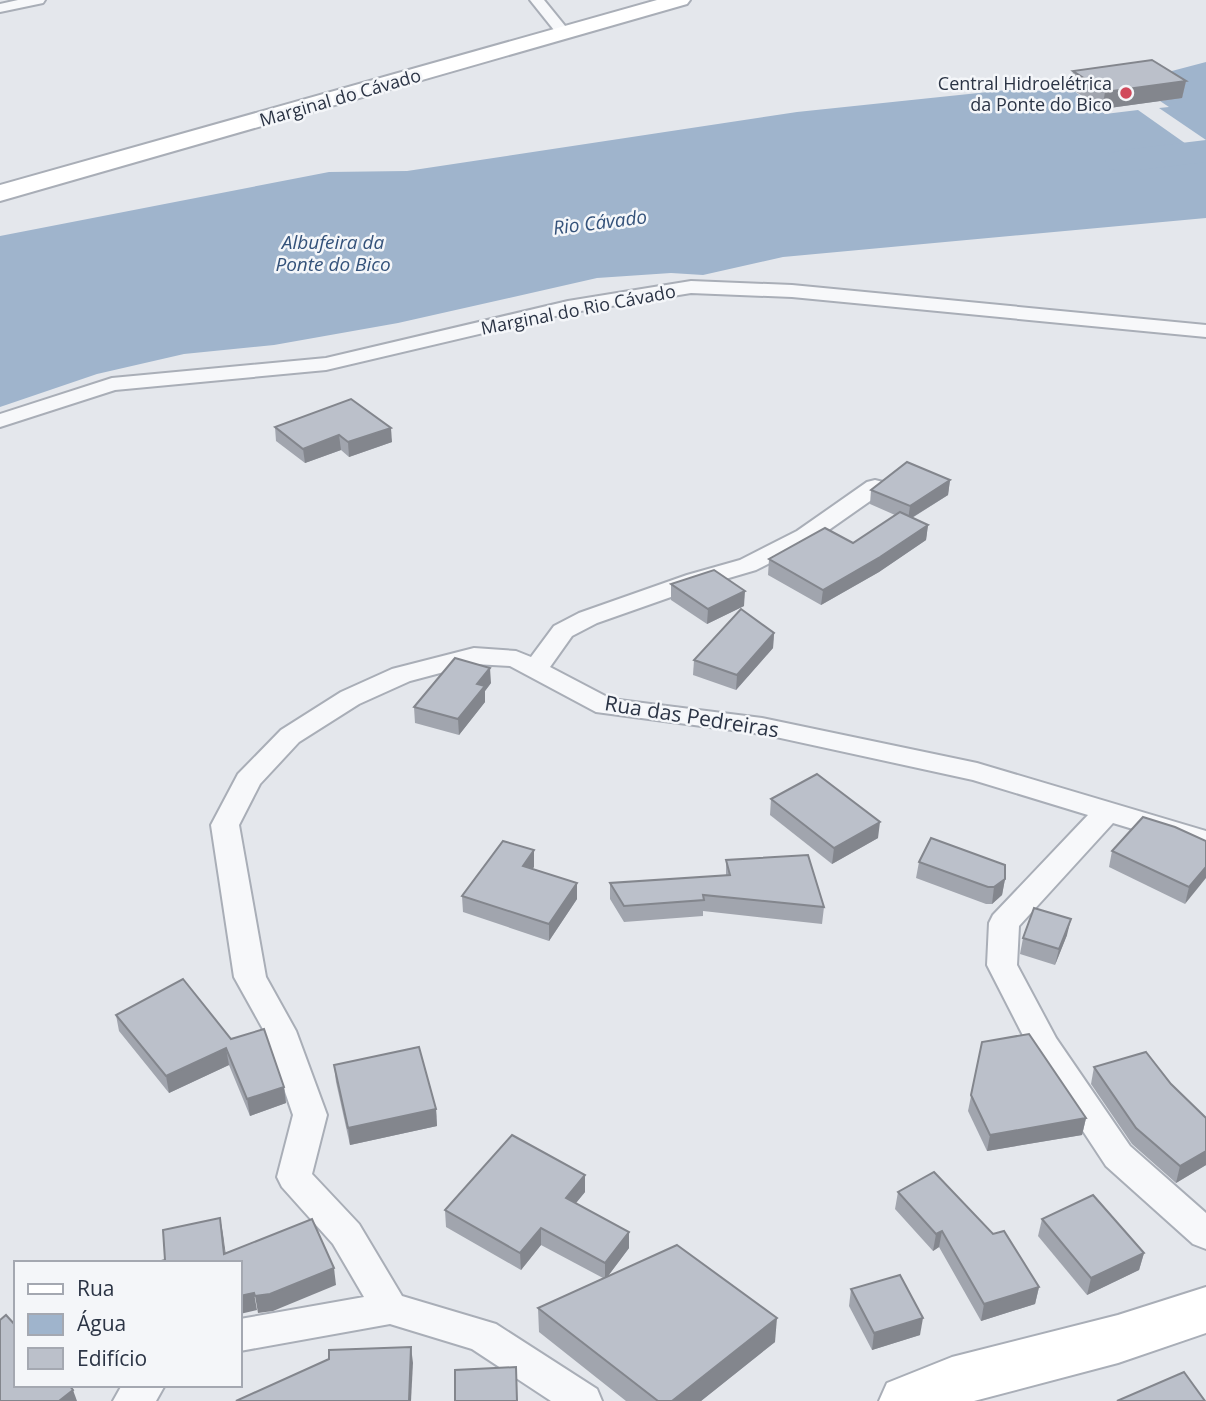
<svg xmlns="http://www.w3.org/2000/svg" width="1206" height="1401" font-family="'Open Sans',sans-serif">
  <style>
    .water { fill: #9fb4cc }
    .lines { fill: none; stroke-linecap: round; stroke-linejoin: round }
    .river { fill: #9fb4cc; fill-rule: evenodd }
    .street-casing { stroke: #a9aeb7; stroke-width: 4 }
    .secondary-casing { stroke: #a9aeb7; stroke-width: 4 }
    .street { fill: #f7f8fa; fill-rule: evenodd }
    .secondary { fill: #fff; fill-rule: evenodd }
    .wall { fill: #a1a5ae }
    .shaded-wall { fill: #83868d }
    .building { fill: #bbc0ca; stroke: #83868d; stroke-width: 2 }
    .poi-dot { fill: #d1495b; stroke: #f4f6f9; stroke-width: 2.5 }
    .labels { text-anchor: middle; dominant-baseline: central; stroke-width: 5; stroke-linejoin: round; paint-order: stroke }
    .far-poi-label { font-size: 18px; fill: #2b3445; stroke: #f4f6f9; text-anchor: end }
    .far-street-label { font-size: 18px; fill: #2b3445; stroke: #f4f6f9 }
    .far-water-label { font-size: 19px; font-style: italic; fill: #34527a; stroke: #f4f6f9 }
    .street-label { font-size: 21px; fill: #2b3445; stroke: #f4f6f9 }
  </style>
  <rect width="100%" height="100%" fill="#e4e7ec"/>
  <g class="water">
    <polygon points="1206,62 1206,140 1159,108 1169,107 1160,101 1182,97 1149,77"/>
    <polygon points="1070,88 1105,114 1138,110 1206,158 1206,218 783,257 703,275 671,273 597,278 398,323 274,345 184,354 97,374 0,407 0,236 329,172 407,171 797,112 1007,90 1055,91"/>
  </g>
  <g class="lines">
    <polygon class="river" points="1206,140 1206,162 1123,172 1110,169 1105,161 1110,153 1123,150"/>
    <defs>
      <g id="street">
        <polygon points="18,0 45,0 43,3 0,12 0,4"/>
        <polygon points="530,0 544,0 570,32 568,35 558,35"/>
        <polygon points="691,281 792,285 1206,325 1206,337 792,297 691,293 568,313 326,370 115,390 0,427 0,414 112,378 326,358 568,301"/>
        <polygon points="875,480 883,482 886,487 883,492 813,541 756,570 705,585 597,623 572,636 550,667 611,699 762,718 977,763 1206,831 1206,851 1113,823 1019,926 1017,965 1056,1038 1130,1146 1206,1213 1206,1249 1193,1244 1106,1166 1033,1055 987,965 989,923 993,915 1088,815 973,780 762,734 596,712 510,666 474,664 410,681 359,704 299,742 260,784 239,825 266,977 296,1031 327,1115 312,1174 359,1224 402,1296 496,1324 597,1389 602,1401 551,1401 472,1349 390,1324 240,1351 240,1319 364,1297 333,1244 282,1187 277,1177 293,1115 264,1031 234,977 211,825 238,774 281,730 341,692 392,669 474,648 516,651 531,657 554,626 579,613 687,575 740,560 797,531 867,482"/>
        <polygon points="122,1385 165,1385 156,1401 113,1401"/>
      </g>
      <g id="secondary">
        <polygon points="657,0 690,0 687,4 0,201 0,185"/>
        <polygon points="1206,1287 1206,1333 1118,1363 974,1401 879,1401 887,1383 952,1357 1118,1315"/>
      </g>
    </defs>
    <use href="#street" class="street-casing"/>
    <use href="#secondary" class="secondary-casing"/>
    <use href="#street" class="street"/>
    <use href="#secondary" class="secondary"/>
  </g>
  <g class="wall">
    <polygon points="1073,71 1186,81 1182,98 1102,109 1070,88"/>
    <polygon points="275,427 392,442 349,457 341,450 305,463 276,441"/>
    <polygon points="950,480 948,495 912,518 928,525 926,540 879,572 821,605 768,575 769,559 853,543 895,515 870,504 871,490"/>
    <polygon points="671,584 744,606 707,624 671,600"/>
    <polygon points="774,633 773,648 736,690 693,675 694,660"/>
    <polygon points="491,683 485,691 485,702 459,735 415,723 414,707"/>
    <polygon points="771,799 878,838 832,864 770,815"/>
    <polygon points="1206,841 1185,904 1109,867 1112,851"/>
    <polygon points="726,860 824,907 822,924 703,911 703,916 624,922 610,899 610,883 726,876"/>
    <polygon points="919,862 1005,879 1002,895 992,904 986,904 916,878"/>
    <polygon points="534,867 532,869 577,883 577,899 549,941 463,912 462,896"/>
    <polygon points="1067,935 1055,965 1020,954 1023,938"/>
    <polygon points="116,1015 231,1039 284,1087 286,1103 250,1116 229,1065 169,1093 119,1031"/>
    <polygon points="982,1042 1086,1118 1082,1135 987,1151 968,1111"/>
    <polygon points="334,1065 436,1109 437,1126 350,1145 336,1082"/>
    <polygon points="1094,1067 1171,1084 1206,1118 1206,1165 1176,1183 1132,1144 1091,1084"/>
    <polygon points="585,1192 576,1203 629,1248 608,1276 775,1342 701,1401 626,1401 539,1332 538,1308 603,1278 541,1245 521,1270 446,1227 445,1210"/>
    <polygon points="898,1192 1039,1287 1035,1304 981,1321 939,1247 933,1251 895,1209"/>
    <polygon points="1042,1219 1144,1253 1139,1270 1087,1295 1038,1236"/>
    <polygon points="851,1289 920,1335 872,1350 849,1306"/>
  </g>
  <g class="shaded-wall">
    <polygon points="1186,81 1182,98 1102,109 1105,92"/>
    <polygon points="391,428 392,442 349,457 348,442"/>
    <polygon points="339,435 341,450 305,463 303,449"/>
    <polygon points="950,480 948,495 908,520 910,506"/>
    <polygon points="928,525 926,540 879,572 821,605 823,590"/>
    <polygon points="745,591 744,606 707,624 708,609"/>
    <polygon points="774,633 773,648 736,690 737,675"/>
    <polygon points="490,668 491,683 485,691 485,702 459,735 458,719 477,684"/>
    <polygon points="880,822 878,838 832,864 834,848"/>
    <polygon points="534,850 534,867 523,882 523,866"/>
    <polygon points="1206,867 1206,878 1185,904 1189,887"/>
    <polygon points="1005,879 1002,895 992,904 994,887"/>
    <polygon points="577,883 577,899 549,941 549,924"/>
    <polygon points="1071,919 1067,935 1055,965 1059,949"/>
    <polygon points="226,1048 229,1065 169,1093 166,1076"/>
    <polygon points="284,1087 286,1103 250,1116 247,1099"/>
    <polygon points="436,1109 437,1126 350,1145 348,1128"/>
    <polygon points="1086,1118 1082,1135 987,1151 990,1135"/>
    <polygon points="1206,1151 1206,1165 1176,1183 1180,1166"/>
    <polygon points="585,1175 585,1192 566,1215 566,1198"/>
    <polygon points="220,1218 223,1234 227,1263 226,1263"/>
    <polygon points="541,1228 541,1245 521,1270 520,1253"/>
    <polygon points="942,1231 939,1247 933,1251 936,1234"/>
    <polygon points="629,1232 629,1248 605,1280 605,1263"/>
    <polygon points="1144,1253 1139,1270 1087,1295 1091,1278"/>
    <polygon points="334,1268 336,1285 273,1311 258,1313 255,1296"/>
    <polygon points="1039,1287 1035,1304 981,1321 984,1304"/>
    <polygon points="254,1293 257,1310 240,1314 240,1296"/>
    <polygon points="777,1318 775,1342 701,1401 672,1401"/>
    <polygon points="923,1318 920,1335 872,1350 874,1333"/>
    <polygon points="411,1347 413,1363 411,1401 409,1401"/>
    <polygon points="73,1390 77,1401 59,1401"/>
  </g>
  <g class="building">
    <polygon points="1152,60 1186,81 1105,92 1073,71"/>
    <polygon points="351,399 391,428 348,442 339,435 303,449 275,427"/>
    <polygon points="907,462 950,480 910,506 871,490"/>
    <polygon points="900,512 928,525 880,557 823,590 769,559 825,528 853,543"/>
    <polygon points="714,570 745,591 708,609 671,584"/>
    <polygon points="741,609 774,633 737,675 694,660"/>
    <polygon points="455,658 490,668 477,684 485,686 458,719 414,707"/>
    <polygon points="817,774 880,822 834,848 771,799"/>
    <polygon points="1143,817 1175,827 1206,841 1206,867 1189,887 1112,851"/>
    <polygon points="931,838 1005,865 1005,879 994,887 988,887 919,862"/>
    <polygon points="503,841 534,850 523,866 577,883 549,924 462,896"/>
    <polygon points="808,855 824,907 703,895 704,900 624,906 610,883 730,875 726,860"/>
    <polygon points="1034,908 1071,919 1059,949 1023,938"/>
    <polygon points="183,979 231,1039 264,1029 284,1087 247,1099 226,1048 166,1076 116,1015"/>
    <polygon points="1029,1034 1086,1118 990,1135 971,1095 982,1042"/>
    <polygon points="419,1047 436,1109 348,1128 334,1065"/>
    <polygon points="1146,1052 1171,1084 1206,1118 1206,1151 1180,1166 1136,1128 1094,1067"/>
    <polygon points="512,1135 585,1175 566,1198 629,1232 605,1263 541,1228 520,1253 445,1210"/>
    <polygon points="934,1172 993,1234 1004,1231 1039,1287 984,1304 942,1231 936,1234 898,1192"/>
    <polygon points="1093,1195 1144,1253 1091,1278 1042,1219"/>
    <polygon points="220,1218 224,1254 312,1219 334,1268 270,1294 255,1296 254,1293 240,1296 240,1263 154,1263 165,1260 163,1230"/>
    <polygon points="677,1245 777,1318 672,1401 658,1401 538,1308"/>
    <polygon points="900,1275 923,1318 874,1333 851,1289"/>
    <polygon points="6,1315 16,1326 16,1385 69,1385 73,1390 59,1401 0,1401 0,1320"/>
    <polygon points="411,1347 409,1401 236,1401 329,1359 329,1350"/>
    <polygon points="516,1367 517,1401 455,1401 455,1370"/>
    <polygon points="1184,1372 1205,1401 1117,1401"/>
  </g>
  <circle class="poi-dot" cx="1126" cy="93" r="7"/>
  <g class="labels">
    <g class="far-poi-label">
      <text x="1112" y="83">Central Hidroelétrica<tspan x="1112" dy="21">da Ponte do Bico</tspan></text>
    </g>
    <g class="far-street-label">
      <text transform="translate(340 97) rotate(-16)">Marginal do Cávado</text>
      <text transform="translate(578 309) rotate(-11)">Marginal do Rio Cávado</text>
    </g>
    <g class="far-water-label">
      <text transform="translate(600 222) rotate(-7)">Rio Cávado</text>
      <text x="333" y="242">Albufeira da<tspan x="333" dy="22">Ponte do Bico</tspan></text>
    </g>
    <g class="street-label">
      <text transform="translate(692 716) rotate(9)">Rua das Pedreiras</text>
    </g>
  </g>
  <rect x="14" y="1261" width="228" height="126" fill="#f4f6f9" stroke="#a4a8b1" stroke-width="2"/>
  <rect x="28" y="1284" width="35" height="10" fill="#ffffff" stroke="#a4a8b1" stroke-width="2"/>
  <text x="77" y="1296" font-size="21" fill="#2b3445">Rua</text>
  <rect x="28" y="1314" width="35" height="21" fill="#9fb4cc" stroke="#a4a8b1" stroke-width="2"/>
  <text x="77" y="1331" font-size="21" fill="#2b3445">Água</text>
  <rect x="28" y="1348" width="35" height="21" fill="#bbc0ca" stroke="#a4a8b1" stroke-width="2"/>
  <text x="77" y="1366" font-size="21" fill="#2b3445">Edifício</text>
</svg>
